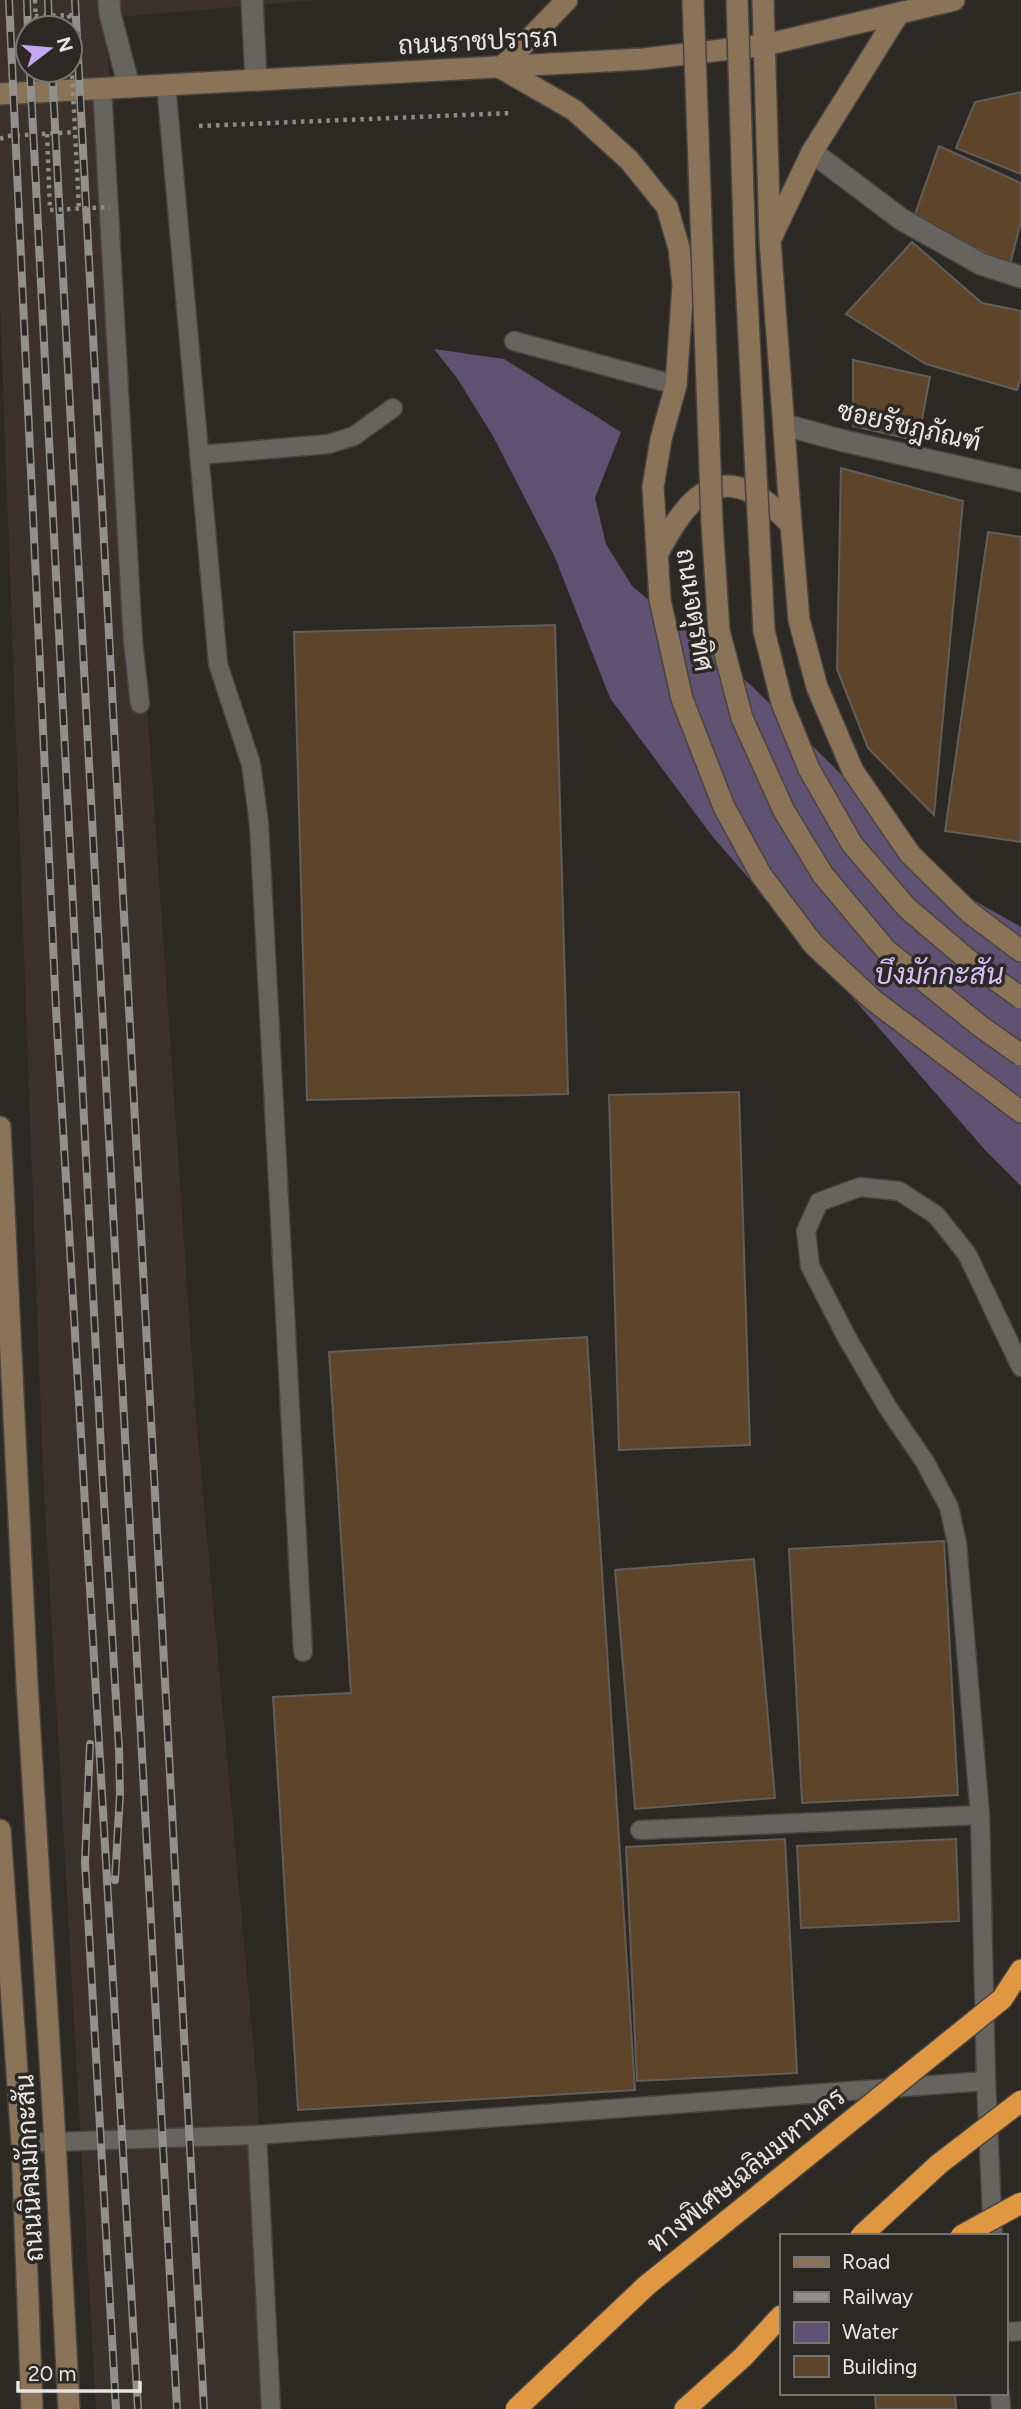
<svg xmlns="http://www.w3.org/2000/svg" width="1021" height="2409" font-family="Figtree,Sarabun,sans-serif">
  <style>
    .built { fill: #3a322a; fill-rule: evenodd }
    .water { fill: #5e5171 }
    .building { fill: #5e4529; stroke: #615d5a; stroke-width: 2 }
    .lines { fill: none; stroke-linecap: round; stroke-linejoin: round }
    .lane-casing { stroke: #474441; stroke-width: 21 }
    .street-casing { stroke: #474441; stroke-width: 24 }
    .secondary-casing { stroke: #474441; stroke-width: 24 }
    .highway-casing { stroke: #474441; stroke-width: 24 }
    .path { stroke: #8e8c88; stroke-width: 4.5; stroke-dasharray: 3.5 5; stroke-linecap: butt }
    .lane { stroke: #676460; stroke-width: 18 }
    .street { stroke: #676460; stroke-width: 21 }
    .secondary { stroke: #8b7357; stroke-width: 21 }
    .highway { stroke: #df9742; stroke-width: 21 }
    .rail-casing { stroke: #92908c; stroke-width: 8 }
    .rail { stroke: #2c2925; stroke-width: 5; stroke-dasharray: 16; stroke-linecap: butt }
    .secondary-bridge-casing { stroke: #474441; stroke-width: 24; stroke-linecap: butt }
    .highway-bridge-casing { stroke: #474441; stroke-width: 24; stroke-linecap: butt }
    .path-bridge { stroke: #8e8c88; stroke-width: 4.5; stroke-dasharray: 3.5 5; stroke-linecap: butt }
    .secondary-bridge { stroke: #8b7357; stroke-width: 21 }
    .highway-bridge { stroke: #df9742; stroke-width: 21 }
    .labels { text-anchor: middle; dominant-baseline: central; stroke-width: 7; stroke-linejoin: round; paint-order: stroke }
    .street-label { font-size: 26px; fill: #e8e6e3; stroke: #2c2925 }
    .water-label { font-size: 28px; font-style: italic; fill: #d7c0fb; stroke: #2c2925 }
  </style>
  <rect width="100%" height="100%" fill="#2c2925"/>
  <path class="built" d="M0,0H316L106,18L134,516L196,1418L257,2086L266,2409H96L43,1469L0,302ZM28,28H70V70H28Z"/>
  <polygon class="water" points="434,349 504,359 621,432 595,498 606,544 632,586 753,687 961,893 1021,927 1021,1186 985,1150 712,836 610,698 554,555 493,436 457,378"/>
  <g class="building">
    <polygon points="1021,92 1021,174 956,148 975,102"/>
    <polygon points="939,146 1021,183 1021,221 1010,265 914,217"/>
    <polygon points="912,242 982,303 1021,311 1021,378 1017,390 926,364 846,314"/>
    <polygon points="853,360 930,377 918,441 853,426"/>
    <polygon points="841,468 963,501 934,815 868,748 837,669"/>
    <polygon points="988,532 1021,537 1021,842 945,831"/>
    <polygon points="555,625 568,1094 307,1100 294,632"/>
    <polygon points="739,1092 750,1445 619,1450 609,1095"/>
    <polygon points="587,1337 635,2090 298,2110 273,1697 351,1693 329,1352"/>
    <polygon points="944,1541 958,1795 802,1803 789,1549"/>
    <polygon points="754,1559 775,1798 635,1809 615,1570"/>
    <polygon points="785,1839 797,2073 637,2081 626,1847"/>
    <polygon points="956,1839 959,1921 801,1928 797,1846"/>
    <polygon points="875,2393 955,2393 956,2409 876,2409"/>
  </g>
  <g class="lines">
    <defs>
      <g id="lane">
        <polyline points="166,84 218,664 251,764 259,824 303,1652"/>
        <polyline points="102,87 133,642 140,704"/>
        <polyline points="514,341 676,385"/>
        <polyline points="199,455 329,444 354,436 393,408"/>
        <polyline points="640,1830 980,1815"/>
        <polyline points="257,2135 271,2409"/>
        <polyline points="22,2143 257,2135 986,2081"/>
        <polyline points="993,2236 986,2081 980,1815 957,1543 949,1507 925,1462 888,1408 846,1336 810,1266 806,1231 819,1202 860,1187 899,1191 936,1215 967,1254 1021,1367"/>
        <polyline points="1005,2332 1021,2331"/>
        <polyline points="1000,2393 1001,2409"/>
      </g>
      <g id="street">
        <polyline points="109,0 110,14 129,87"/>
        <polyline points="252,0 256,80"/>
        <polyline points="812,152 901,219 981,264 1021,277"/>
        <polyline points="785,425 844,441 1021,481"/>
      </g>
      <g id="secondary">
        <polyline points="763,0 770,240 791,524 799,620 817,687 853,771 910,854 969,912 1021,951"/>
        <polyline points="501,68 574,110 629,160 667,207 679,248 683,285 676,385 661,439 653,487 660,600 682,699 724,807 761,875 814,945 873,1000 1021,1112"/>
        <polyline points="501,68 567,0"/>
        <polyline points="0,94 643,59 765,45 954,0"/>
        <polyline points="772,236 812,152 899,13"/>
        <path d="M658,553C677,518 704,468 752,493C767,500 779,513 791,524"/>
        <polyline points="0,1127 27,1684 55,2141 69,2409"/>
        <polyline points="0,1830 22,2143 32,2409"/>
      </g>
      <g id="highway">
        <polyline points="1002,1999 1021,1970"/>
        <polyline points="685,2409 743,2357 781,2316"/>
      </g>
    </defs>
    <use href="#lane" class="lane-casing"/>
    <use href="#street" class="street-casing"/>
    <use href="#secondary" class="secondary-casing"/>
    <use href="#highway" class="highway-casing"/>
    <g class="path">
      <polyline points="35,0 36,28"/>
      <polyline points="69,15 70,28"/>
      <polyline points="35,16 80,15"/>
      <polyline points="199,126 512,113"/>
      <polyline points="47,134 50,210"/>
      <polyline points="0,139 7,136 75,132"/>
    </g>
    <use href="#lane" class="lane"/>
    <use href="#street" class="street"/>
    <use href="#secondary" class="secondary"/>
    <use href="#highway" class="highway"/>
    <defs>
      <g id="rail">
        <polyline points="9,0 56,1009 138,2409"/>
        <polyline points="27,0 28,33"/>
        <polyline points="48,0 49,28"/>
        <polyline points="75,0 204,2409"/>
        <polyline points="30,70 102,1468 119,1749 120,1794 115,1880"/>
        <polyline points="52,70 177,2409"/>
        <polyline points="90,1744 85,1862 116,2409"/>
      </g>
    </defs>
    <use href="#rail" class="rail-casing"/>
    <use href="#rail" class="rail"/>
    <defs>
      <g id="secondary-bridge">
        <polyline points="693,0 712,523 719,631 742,718 784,811 823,875 886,950 980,1026 1021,1055"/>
        <polyline points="737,0 745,259 764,631 782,703 809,769 852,844 907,908 967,959 1021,998"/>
      </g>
      <g id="highway-bridge">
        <polyline points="861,2236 939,2164 1021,2101"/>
        <polyline points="961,2236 1021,2203"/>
        <polyline points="516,2409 646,2286 1002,1999"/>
      </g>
    </defs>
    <use href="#secondary-bridge" class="secondary-bridge-casing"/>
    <use href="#highway-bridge" class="highway-bridge-casing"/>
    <g class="path-bridge">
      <polyline points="70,33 79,209"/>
      <polyline points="50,210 110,207"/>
    </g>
    <use href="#secondary-bridge" class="secondary-bridge"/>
    <use href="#highway-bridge" class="highway-bridge"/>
  </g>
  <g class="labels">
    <g class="street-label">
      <text transform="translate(478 41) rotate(-3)">ถนนราชปรารภ</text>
      <text transform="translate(909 426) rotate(13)">ซอยรัชฎภัณฑ์</text>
      <text transform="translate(695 610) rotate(81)">ถนนจตุรทิศ</text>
      <text transform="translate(29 2168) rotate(-93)">ถนนนิคมมักกะสัน</text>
      <text transform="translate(746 2170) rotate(-39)">ทางพิเศษเฉลิมมหานคร</text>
    </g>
    <g class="water-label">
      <text x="939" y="974">บึงมักกะสัน</text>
    </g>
  </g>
  <rect x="780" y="2234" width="228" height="161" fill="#2c2925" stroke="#777571" stroke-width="2"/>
  <rect x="794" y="2257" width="35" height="10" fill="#8b7357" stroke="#777571" stroke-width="2"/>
  <text x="842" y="2269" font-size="21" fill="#e8e6e3">Road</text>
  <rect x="794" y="2292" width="35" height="10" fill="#92908c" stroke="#777571" stroke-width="2"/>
  <text x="842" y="2304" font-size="21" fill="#e8e6e3">Railway</text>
  <rect x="794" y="2322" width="35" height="21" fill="#5e5171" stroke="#777571" stroke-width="2"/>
  <text x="842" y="2339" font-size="21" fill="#e8e6e3">Water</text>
  <rect x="794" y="2356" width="35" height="21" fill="#5e4529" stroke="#777571" stroke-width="2"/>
  <text x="842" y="2374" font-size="21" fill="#e8e6e3">Building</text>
  <g transform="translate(49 49) rotate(74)"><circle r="33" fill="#2c2925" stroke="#777571" stroke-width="2"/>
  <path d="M0-5L12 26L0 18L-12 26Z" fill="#c5a7f1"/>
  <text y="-10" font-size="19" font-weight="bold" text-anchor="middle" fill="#e8e6e3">N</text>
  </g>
  <path d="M18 2381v10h122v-10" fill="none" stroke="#e8e6e3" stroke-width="3.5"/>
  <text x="28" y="2381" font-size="21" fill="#e8e6e3" stroke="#2c2925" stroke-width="5" paint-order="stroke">20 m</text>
</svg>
